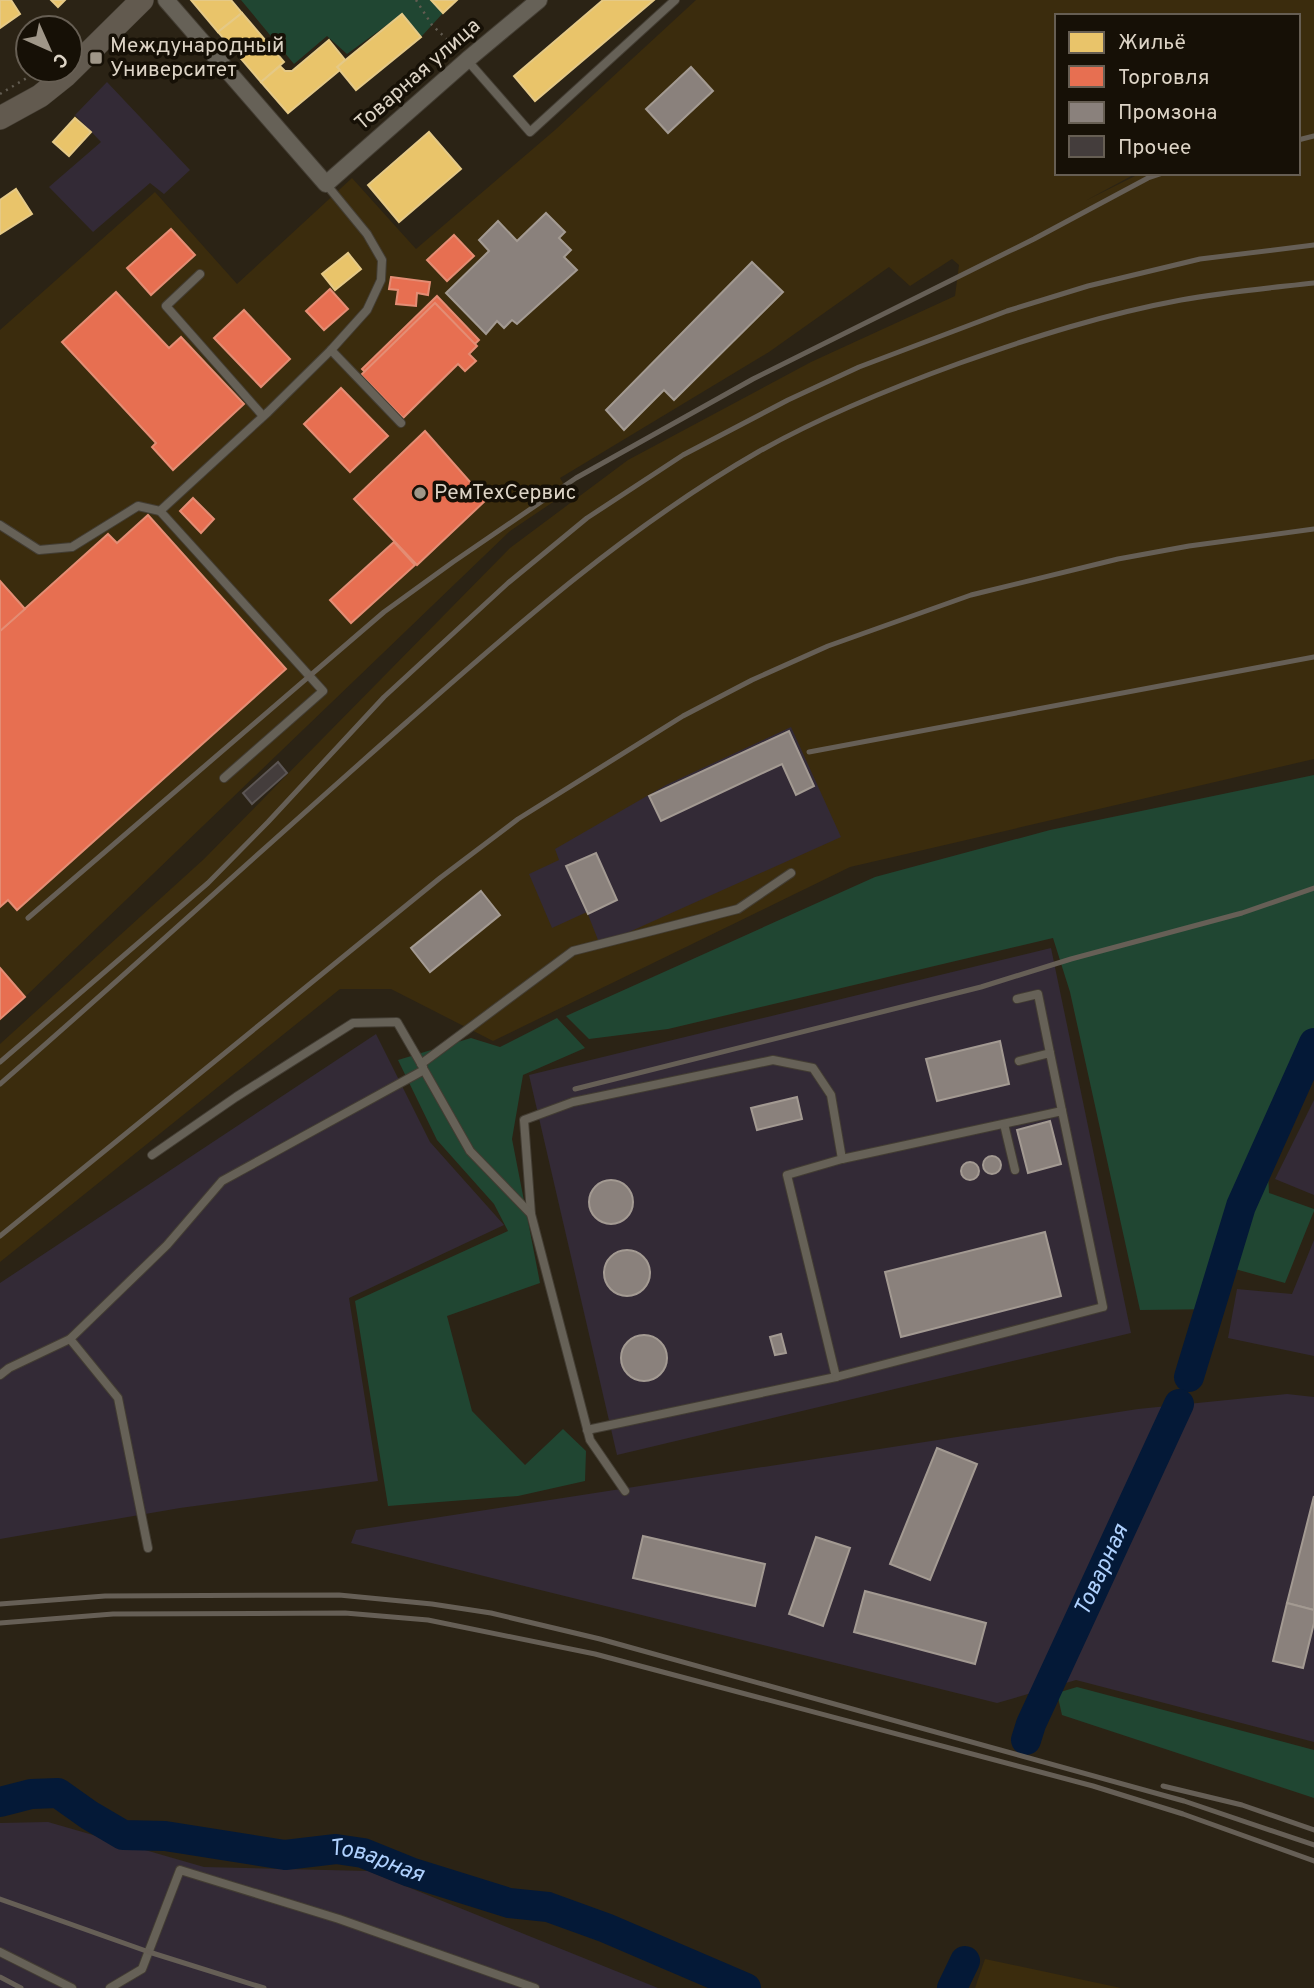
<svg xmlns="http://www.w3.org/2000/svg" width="1314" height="1988" font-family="Overpass,sans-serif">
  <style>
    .built { fill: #3b2c0d; fill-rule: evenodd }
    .industrial { fill: #332a36 }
    .green { fill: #204632 }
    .homes { fill: #e9c46a; stroke: #e5c986; stroke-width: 2 }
    .shops { fill: #e76f51; stroke: #e48d74; stroke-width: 2 }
    .industry { fill: #8a817c; stroke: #a39a92; stroke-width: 2 }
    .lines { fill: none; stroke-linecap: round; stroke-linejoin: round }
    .river { stroke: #041937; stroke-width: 30 }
    .building { fill: #443d3c; stroke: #5c5654; stroke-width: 2 }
    .lane-casing { stroke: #433d33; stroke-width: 10 }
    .street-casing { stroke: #433d33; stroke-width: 18 }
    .secondary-casing { stroke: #433d33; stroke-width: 24 }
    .path { stroke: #625c51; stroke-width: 2.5; stroke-dasharray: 2 5; stroke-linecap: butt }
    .lane { stroke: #666157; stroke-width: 8 }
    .street { stroke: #666157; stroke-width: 16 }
    .secondary { stroke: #625a4f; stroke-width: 23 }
    .rail { stroke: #665f56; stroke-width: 5 }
    .poi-dot { fill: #9f9688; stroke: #161006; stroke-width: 2.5 }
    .labels { text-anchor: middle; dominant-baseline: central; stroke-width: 7; stroke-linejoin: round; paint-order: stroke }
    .poi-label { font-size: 21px; fill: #ddd4c6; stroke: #161006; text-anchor: start }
    .street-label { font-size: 21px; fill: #ddd4c6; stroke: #161006 }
    .water-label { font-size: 23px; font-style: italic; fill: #afd1fe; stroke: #161006 }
  </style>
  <rect width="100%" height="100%" fill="#2b2315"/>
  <g class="built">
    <path d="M696,0H1314V759L850,867L493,1041L391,989H340L0,1262V1044L204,859L510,548L628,460L811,362L955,296L959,265L952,259L910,286L889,267L769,352L560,478L568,492L510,531L0,1021V330L155,192L237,284L352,178L416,249L555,130ZM1057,16H1298V173H1141L1085,201L1137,173H1057Z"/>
    <polygon points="985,1959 1121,1988 975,1988"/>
  </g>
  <g class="industrial">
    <polygon points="107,82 190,170 164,194 150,183 93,232 49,187 101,142 75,115"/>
    <polygon points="791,727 841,837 600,945 587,912 552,928 529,874 559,860 555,849 666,785"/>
    <polygon points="1051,948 1131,1333 617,1455 529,1075"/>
    <polygon points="376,1034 430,1142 504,1225 349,1298 378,1481 180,1508 0,1539 0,1283"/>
    <polygon points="1314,1100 1314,1195 1275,1179"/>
    <polygon points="1314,1240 1314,1356 1228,1338 1237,1289 1292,1294"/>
    <polygon points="1287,1394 1314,1397 1314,1742 1076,1680 997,1703 351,1543 356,1530 1138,1409"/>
    <polygon points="48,1822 204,1867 368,1871 658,1988 0,1988 0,1823"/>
  </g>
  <g class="green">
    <polygon points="241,0 431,0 443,13 421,37 402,14 347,54 327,36 294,64"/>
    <polygon points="1314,775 1314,1077 1268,1172 1269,1193 1314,1209 1314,1211 1285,1283 1235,1269 1223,1309 1140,1310 1070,992 1053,938 668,1029 589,1039 566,1016 875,877 1050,830"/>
    <polygon points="557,1018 585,1048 523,1075 512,1139 540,1283 447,1316 472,1411 525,1465 563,1429 586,1451 585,1481 518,1496 388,1506 355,1301 508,1231 494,1204 437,1140 398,1060 471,1038 500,1047"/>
    <polygon points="1077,1687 1314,1750 1314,1798 1062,1715 1057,1693"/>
  </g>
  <g class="homes">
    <polygon points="0,0 11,0 20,14 0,28"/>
    <polygon points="51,0 65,0 58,7"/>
    <polygon points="191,0 231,0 242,13 218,32"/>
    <polygon points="431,0 457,0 443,13"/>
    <polygon points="603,0 654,0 535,101 514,76"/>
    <polygon points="242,13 284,62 261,82 218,32"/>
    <polygon points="402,14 421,37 356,90 337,67"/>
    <polygon points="329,40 345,60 337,67 340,70 288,113 261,82 280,66 285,71 292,71"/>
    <polygon points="75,118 91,132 69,156 53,142"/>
    <polygon points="429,132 461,169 399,222 368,185"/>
    <polygon points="16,189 32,214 0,234 0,200"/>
    <polygon points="348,253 361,269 335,290 322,274"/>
  </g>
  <g class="shops">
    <polygon points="171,229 195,255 151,295 127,268"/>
    <polygon points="454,235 474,256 447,281 427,260"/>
    <polygon points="391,277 430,282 428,295 417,293 416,306 396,304 398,290 389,289"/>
    <polygon points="330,289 348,309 324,330 306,311"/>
    <polygon points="116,292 169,348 181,337 244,404 173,470 152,447 156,443 62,342"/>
    <polygon points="437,296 479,340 404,412 362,369"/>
    <polygon points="435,303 477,346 469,354 476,361 465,371 458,364 403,418 361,375"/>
    <polygon points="244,310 290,359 261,387 214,338"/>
    <polygon points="341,388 388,436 350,472 304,424"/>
    <polygon points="425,431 486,500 417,565 354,499"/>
    <polygon points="193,498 214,519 201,533 180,511"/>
    <polygon points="148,515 286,669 17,910 8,900 0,907 0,631 108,534 117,543"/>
    <polygon points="394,542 415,565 351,623 330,600"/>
    <polygon points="0,581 25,609 0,631"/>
    <polygon points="0,968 25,997 0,1019"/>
  </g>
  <g class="industry">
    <polygon points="691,67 713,91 668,133 646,109"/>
    <polygon points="546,213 565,232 559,238 571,250 564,257 577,270 517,324 512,320 504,328 497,321 486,334 446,293 489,251 479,240 498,221 517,241"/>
    <polygon points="752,262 783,292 674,400 664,390 624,430 606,410"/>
    <polygon points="789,731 814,786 796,795 782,764 661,821 649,796"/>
    <polygon points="596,853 617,900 588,914 566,866"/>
    <polygon points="481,891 500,915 430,972 411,948"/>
    <polygon points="1000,1041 1009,1084 937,1101 926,1059"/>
    <polygon points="797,1097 802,1119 757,1130 751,1108"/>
    <polygon points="1050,1121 1061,1164 1028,1173 1017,1130"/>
    <circle cx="992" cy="1165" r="9"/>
    <circle cx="970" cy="1171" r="9"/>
    <circle cx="611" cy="1202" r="22"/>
    <polygon points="1045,1232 1061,1296 901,1337 885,1272"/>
    <circle cx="627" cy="1273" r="23"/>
    <polygon points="781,1334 786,1353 775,1355 770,1337"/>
    <circle cx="644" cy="1358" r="23"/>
    <polygon points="937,1448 977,1464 930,1580 890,1564"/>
    <polygon points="1314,1496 1314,1610 1287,1603"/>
    <polygon points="643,1536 765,1564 755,1606 633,1578"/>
    <polygon points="816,1537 850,1548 823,1626 789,1614"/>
    <polygon points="865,1591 986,1623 975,1664 854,1632"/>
    <polygon points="1287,1603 1314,1610 1314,1623 1303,1668 1273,1661"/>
  </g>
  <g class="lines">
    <g class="river">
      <polyline points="1189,1377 1241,1206 1314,1043"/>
      <path id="s1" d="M1026,1740L1031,1724L1179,1404"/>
      <path id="s2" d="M0,1802L31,1794L58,1793L89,1815L123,1835L165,1836L285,1855L336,1849L363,1853L410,1872L509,1903L548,1907L606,1928L746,1988"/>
      <polyline points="952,1988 965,1961"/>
    </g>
  </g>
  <polygon class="building" points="278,762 287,773 252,804 243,793"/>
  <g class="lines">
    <defs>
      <g id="lane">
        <polyline points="467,60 530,132 675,0"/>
        <polyline points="200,274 166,306 263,416"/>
        <polyline points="331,350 401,423"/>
        <polyline points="160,511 323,691 224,778"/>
        <polyline points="0,525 39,550 72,547 138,506 160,511 268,412 331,350 367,310 381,280 382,260 367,234 326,184"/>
        <polyline points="1017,999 1038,994 1050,1053"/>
        <polyline points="1019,1061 1050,1053 1062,1111"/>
        <polyline points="421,1064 573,951 738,909 791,873"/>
        <polyline points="1004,1124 1015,1170"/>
        <polyline points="152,1155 236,1097 353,1023 397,1022 423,1067"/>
        <polyline points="531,1214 524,1120 573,1102 773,1060 813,1068 831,1095 842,1159 787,1175 836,1377 587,1430"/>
        <polyline points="0,1375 9,1368 70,1339"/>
        <polyline points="836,1377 1103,1307 1062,1111 842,1159"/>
        <polyline points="148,1548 118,1398 70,1339 167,1245 222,1181 424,1070 470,1151 531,1214 590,1440 625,1491"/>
        <polyline points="0,1952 72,1988"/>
        <polyline points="110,1988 142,1969 180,1870 339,1919 535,1988"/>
      </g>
      <polyline id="street" points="166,0 326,184 467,60 539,0"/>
      <polyline id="secondary" points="0,118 40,96 65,76 142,0"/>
    </defs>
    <use href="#lane" class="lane-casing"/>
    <use href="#street" class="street-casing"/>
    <use href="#secondary" class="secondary-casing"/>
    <g class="path">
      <polyline points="416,0 432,25 456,48"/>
      <polyline points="0,94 35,73"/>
    </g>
    <use href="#lane" class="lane"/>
    <use href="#street" class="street"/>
    <use href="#secondary" class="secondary"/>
    <g class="rail">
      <polyline points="1298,140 1314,136"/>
      <polyline points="809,752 1314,657"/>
      <polyline points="28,918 384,612 453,562 576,478 753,379 1034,239 1148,178 1163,173"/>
      <polyline points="0,1062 208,883 268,822 384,697 508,583 587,518 683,455 788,400 859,367 1007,311 1088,286 1200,259 1314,245"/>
      <path d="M0,1084C137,965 271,841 408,721C518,624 629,526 758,452C822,416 891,388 960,363C1033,337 1105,314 1181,300C1225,292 1270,288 1314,283"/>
      <polyline points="575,1089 981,987 1071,959 1242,913 1314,888"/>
      <polyline points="0,1236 440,878 518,819 683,716 752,680 828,646 971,595 1118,559 1189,546 1314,529"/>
      <polyline points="0,1604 105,1596 339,1595 432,1604 491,1613 600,1639 1184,1801 1314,1845"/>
      <polyline points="0,1623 113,1614 345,1613 428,1620 595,1654 1093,1786 1183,1814 1314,1861"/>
      <polyline points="1163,1786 1242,1805 1314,1830"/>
      <polyline points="0,1899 149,1952 264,1988"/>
      <polyline points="0,1977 21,1988"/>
    </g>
  </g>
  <g class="poi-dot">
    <rect x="89" y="51" width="14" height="14" rx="3.5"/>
    <circle cx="420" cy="493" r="7"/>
  </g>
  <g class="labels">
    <g class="poi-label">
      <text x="110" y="46">Международный<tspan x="110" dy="24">Университет</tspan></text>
      <text x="434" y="493">РемТехСервис</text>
    </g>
    <g class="street-label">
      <text transform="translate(418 75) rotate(-41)">Товарная улица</text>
    </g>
    <g class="water-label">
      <text stroke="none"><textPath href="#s1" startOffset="186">Товарная</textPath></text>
      <text stroke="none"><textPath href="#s2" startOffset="394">Товарная</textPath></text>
    </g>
  </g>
  <rect x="1055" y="14" width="245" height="161" fill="#161006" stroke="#665e53" stroke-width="2"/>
  <rect x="1069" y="32" width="35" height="21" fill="#e9c46a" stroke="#665e53" stroke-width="2"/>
  <text x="1118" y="49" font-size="21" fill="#ddd4c6">Жильё</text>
  <rect x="1069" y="66" width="35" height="21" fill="#e76f51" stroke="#665e53" stroke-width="2"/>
  <text x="1118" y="84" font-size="21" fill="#ddd4c6">Торговля</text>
  <rect x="1069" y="102" width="35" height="21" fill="#8a817c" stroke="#665e53" stroke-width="2"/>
  <text x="1118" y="119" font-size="21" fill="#ddd4c6">Промзона</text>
  <rect x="1069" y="136" width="35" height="21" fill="#443d3c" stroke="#665e53" stroke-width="2"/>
  <text x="1118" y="154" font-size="21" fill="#ddd4c6">Прочее</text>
  <g transform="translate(49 49) rotate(135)"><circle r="33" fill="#161006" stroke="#665e53" stroke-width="2"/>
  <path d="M0-5L12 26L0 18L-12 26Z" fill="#9f9688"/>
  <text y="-10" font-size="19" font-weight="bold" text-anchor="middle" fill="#ddd4c6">С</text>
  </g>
</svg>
